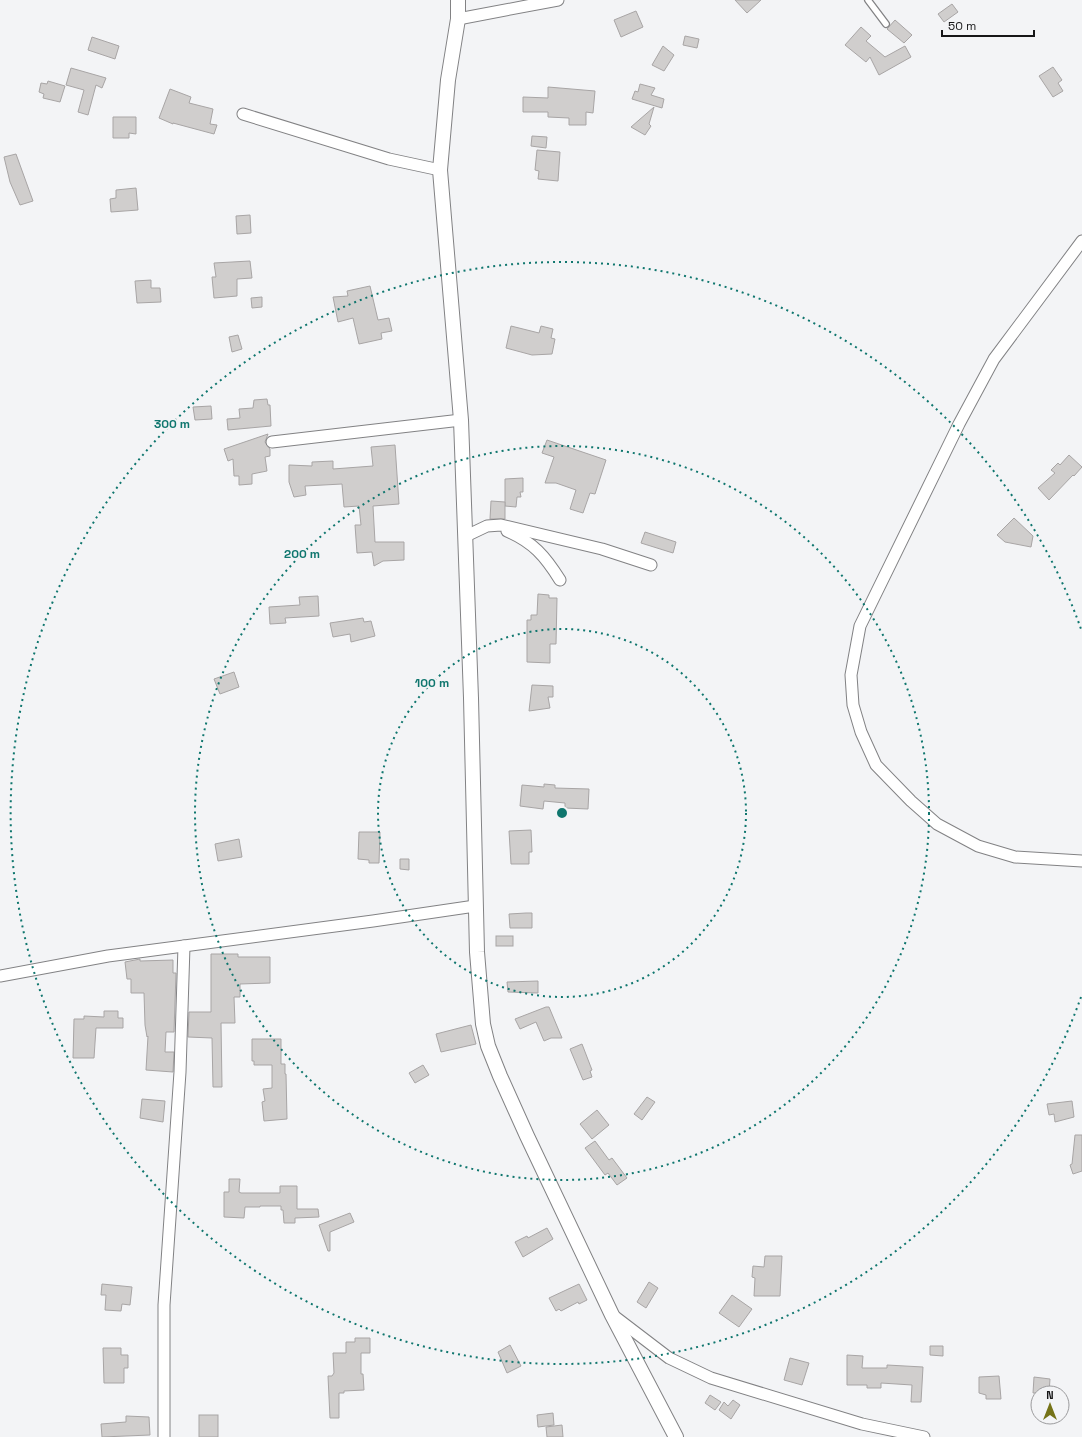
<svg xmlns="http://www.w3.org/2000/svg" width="1082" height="1437" font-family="'Space Grotesk',sans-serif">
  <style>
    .building { fill: #d0cecd; stroke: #a8a5a5 }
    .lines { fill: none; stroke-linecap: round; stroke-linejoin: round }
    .service-casing { stroke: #828284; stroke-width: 8 }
    .minor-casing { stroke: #828284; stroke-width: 13 }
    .tertiary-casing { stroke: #828284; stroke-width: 16 }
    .service { stroke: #fff; stroke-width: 5.5 }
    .minor { stroke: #fff; stroke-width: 11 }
    .tertiary { stroke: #fff; stroke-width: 14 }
    .ring { fill: none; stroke: #0f766e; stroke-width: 2; stroke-dasharray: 2 4 }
    .centre { fill: #0f766e; stroke: #f3f4f6; stroke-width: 2 }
    .ring-label { font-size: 12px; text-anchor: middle; font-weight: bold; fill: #0f766e; stroke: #f3f4f6; stroke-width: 4; stroke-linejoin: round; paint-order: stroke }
  </style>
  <rect width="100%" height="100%" fill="#f3f4f6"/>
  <g class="building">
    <polygon points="735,0 761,0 747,13"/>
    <polygon points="952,4 958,12 944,22 938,14"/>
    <polygon points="636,11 643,27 621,37 614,20"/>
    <polygon points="895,20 912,35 904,43 887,29"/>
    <polygon points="861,27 871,36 866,41 885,57 905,46 911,57 879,75 870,57 866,62 845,45"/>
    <polygon points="685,36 699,39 697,48 683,45"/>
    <polygon points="92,37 119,46 115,59 88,50"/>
    <polygon points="663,46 674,55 664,71 652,65"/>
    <polygon points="1053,67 1062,80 1058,83 1063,91 1053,97 1039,76"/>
    <polygon points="71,68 106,78 102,88 96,85 88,115 78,112 84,90 66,85"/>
    <polygon points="48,81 65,86 60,102 43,98 44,94 39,92 41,83 47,84"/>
    <polygon points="640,84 655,88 651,95 664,99 662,108 632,99 635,91 638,92"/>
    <polygon points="548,87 595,91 593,113 586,112 586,125 569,125 569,118 548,117 548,112 523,112 523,97 548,98"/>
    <polygon points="170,89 191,97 189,103 213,109 210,124 217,125 214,134 173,123 173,124 159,118"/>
    <polygon points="654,107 649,124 651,126 645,135 631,127"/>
    <polygon points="113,117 136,117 136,134 129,133 129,138 113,138"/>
    <polygon points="532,136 547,137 546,148 531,146"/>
    <polygon points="537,150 560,152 558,181 538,179 539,171 535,170"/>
    <polygon points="16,154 33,201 20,205 10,182 4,157"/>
    <polygon points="136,188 138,210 111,212 110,199 116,198 116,190"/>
    <polygon points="250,215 251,233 237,234 236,216"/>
    <polygon points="250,261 252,278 237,279 237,296 214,298 212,277 216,277 214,263"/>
    <polygon points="151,280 151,288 160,288 161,302 137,303 135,281"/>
    <polygon points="370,286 378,320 389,318 392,331 381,333 382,339 359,344 353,318 338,322 333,297 348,296 347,291"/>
    <polygon points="262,297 262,307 252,308 251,298"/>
    <polygon points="511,326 539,333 541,326 553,329 551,338 555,339 552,354 532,355 506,348"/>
    <polygon points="238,335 242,349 232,352 229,337"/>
    <polygon points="267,399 268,405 270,405 271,426 228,430 227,419 240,418 239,409 253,408 254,400"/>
    <polygon points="211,406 212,419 195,420 193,407"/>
    <polygon points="268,434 265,442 270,449 270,456 265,457 267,471 252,474 252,484 239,485 239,476 234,476 233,459 228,461 224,449"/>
    <polygon points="547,440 606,460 595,494 590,493 583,513 570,509 576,490 556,483 545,483 554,457 542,453"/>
    <polygon points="395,445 399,504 373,506 375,542 404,542 404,560 383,561 374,566 372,552 357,553 355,525 361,525 359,506 344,507 342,484 305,486 306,495 294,497 289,482 289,465 312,466 312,462 333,461 333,469 373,466 371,447"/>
    <polygon points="1069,455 1082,467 1074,476 1073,475 1049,500 1038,488 1055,473 1051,470 1058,463 1060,465"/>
    <polygon points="523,478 523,492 520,492 521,497 517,497 516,507 505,506 505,479"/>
    <polygon points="491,501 505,502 505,519 490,519"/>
    <polygon points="1014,518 1033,536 1031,547 1005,542 997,535"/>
    <polygon points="645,532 676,542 673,553 641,543"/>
    <polygon points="538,594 549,595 549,598 557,598 556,644 550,644 550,663 527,662 527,620 531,620 531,615 537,615"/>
    <polygon points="318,596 319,616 285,618 286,623 270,624 269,607 300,605 299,597"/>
    <polygon points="363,618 364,622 371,621 375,636 351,642 350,634 333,637 330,623"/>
    <polygon points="234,672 239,687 220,694 214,679"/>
    <polygon points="532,685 553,686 553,697 548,697 550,708 529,711"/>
    <polygon points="544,784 555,785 555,788 589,789 588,809 565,808 565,803 544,801 543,809 520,806 522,785 544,787"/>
    <polygon points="531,830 532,852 529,852 529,864 511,864 509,831"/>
    <polygon points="359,832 380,832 379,863 369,863 369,860 358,859"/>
    <polygon points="239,839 242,857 218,861 215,844"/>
    <polygon points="400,859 409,859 409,870 400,869"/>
    <polygon points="526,913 532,913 532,928 510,928 509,914"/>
    <rect x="496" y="936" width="17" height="10"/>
    <polygon points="211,954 238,954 238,957 270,957 270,983 240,984 240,997 234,997 235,1023 221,1023 222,1087 213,1087 212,1038 188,1037 189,1012 211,1012"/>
    <polygon points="140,959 140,961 173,960 173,973 176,973 174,1032 166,1032 165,1052 174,1052 173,1072 146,1070 148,1036 147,1037 145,1025 144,993 131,993 131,979 127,979 125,962"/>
    <polygon points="538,981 538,993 508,992 507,982"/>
    <polygon points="546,1007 549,1007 562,1038 551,1038 544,1041 536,1022 520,1029 515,1019"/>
    <polygon points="104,1011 118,1011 118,1018 123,1018 123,1028 96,1028 94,1058 73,1058 74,1019 84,1019 84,1016 104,1017"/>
    <polygon points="471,1025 476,1044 441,1052 436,1034"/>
    <polygon points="252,1039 281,1039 281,1064 285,1064 285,1074 286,1074 287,1119 264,1121 262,1102 265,1101 263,1089 272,1088 272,1065 254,1065 254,1061 252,1061"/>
    <polygon points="582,1044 592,1070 590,1071 592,1077 583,1080 570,1049"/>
    <polygon points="423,1065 429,1075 415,1083 409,1073"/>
    <polygon points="647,1097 655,1102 642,1120 634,1114"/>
    <polygon points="142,1099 165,1101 163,1122 140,1118"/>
    <polygon points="1072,1101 1074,1117 1055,1122 1054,1114 1049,1115 1047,1104"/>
    <polygon points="597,1110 609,1125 592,1139 580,1124"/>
    <polygon points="1075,1135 1082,1135 1082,1171 1073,1174 1070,1165 1072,1164"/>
    <polygon points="595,1141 609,1160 612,1158 627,1178 617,1185 608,1173 605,1175 585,1148"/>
    <polygon points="229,1179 240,1179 239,1192 241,1193 280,1193 280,1186 297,1186 297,1209 318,1209 319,1217 295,1218 295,1223 284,1223 283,1210 281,1210 281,1206 260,1206 260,1207 245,1207 244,1218 224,1217 224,1192 229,1192"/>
    <polygon points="350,1213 354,1222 330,1232 330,1251 328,1251 319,1225"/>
    <polygon points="547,1228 553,1239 523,1257 515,1242 527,1236 528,1238"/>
    <polygon points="765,1256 782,1256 780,1296 754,1296 755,1278 752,1277 753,1266 764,1267"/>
    <polygon points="649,1282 658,1288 646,1308 637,1302"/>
    <polygon points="102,1284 132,1287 130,1305 122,1304 121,1311 105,1310 106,1295 101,1295"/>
    <polygon points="579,1284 587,1300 579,1304 578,1302 561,1311 559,1309 556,1311 549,1298"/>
    <polygon points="732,1295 752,1309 739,1327 719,1313"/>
    <polygon points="355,1338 370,1338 370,1353 361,1353 361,1374 363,1374 364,1390 344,1391 344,1393 339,1393 339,1418 330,1418 328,1376 332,1376 334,1373 333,1353 346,1353 346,1342 355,1342"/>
    <polygon points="510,1345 521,1366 507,1373 498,1352"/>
    <polygon points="930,1346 943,1346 943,1356 930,1355"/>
    <polygon points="103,1348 121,1348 121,1355 128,1355 128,1368 124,1368 124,1383 104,1383"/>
    <polygon points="847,1355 863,1356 862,1368 887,1368 887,1365 923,1367 921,1402 911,1402 912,1385 881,1383 881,1388 867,1388 867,1385 847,1385"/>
    <polygon points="790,1358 809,1363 802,1385 784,1380"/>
    <polygon points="999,1376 1001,1399 986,1399 986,1395 979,1393 979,1377"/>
    <polygon points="1034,1377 1050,1379 1049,1393 1033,1393"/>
    <polygon points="710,1395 721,1402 715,1410 705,1403"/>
    <polygon points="733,1400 740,1405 731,1419 719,1410 724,1402 728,1406"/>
    <polygon points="553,1413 554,1425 538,1427 537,1415"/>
    <rect x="199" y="1415" width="19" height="22"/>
    <polygon points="126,1416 149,1417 150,1435 102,1437 101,1424 126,1422"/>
    <polygon points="562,1425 563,1437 547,1437 546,1427"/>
  </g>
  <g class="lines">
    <defs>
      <polyline id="service" points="868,0 886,24"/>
      <g id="minor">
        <polyline points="458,19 558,0"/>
        <polyline points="243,114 389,159 440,170"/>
        <polyline points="1082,241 994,359 959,424 860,626 851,675 853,705 861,732 876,765 911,801 937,824 978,846 1015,857 1082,861"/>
        <polyline points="272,442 461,420"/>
        <path d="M507,531C533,542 545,556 560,580"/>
        <polyline points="466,536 487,526 501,525 602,549 651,565"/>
        <polyline points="0,976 108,956 373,921 475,906"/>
        <polyline points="614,1316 669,1358 711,1378 862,1424 924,1437"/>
        <polyline points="164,1437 164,1305 180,1072 184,946"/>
      </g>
      <polyline id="tertiary" points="458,0 458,19 448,80 440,170 461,420 471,698 477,952 483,1024 488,1046 500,1076 527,1136 612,1315 676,1437"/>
    </defs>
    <use href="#service" class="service-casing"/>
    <use href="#minor" class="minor-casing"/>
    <use href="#tertiary" class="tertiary-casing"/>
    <use href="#service" class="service"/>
    <use href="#minor" class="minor"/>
    <use href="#tertiary" class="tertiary"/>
  </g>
  <g class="ring">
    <circle cx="562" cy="813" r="184"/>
    <circle cx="562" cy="813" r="367"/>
    <path d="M1081 997A551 551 0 1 1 1081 629"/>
  </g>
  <circle cx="562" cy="813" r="6" class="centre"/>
  <g class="ring-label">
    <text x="172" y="428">300 m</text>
    <text x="302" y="558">200 m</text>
    <text x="432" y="687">100 m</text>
  </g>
  <g transform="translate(1050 1405)"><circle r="19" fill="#f3f4f6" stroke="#9b9b9d"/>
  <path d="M0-3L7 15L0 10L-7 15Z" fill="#757317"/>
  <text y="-6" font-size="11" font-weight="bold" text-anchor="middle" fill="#161617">N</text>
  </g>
  <path d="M942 30v6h92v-6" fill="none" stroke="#161617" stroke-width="2"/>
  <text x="948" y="30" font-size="12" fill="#161617" stroke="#f3f4f6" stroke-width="3" paint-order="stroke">50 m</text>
</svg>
